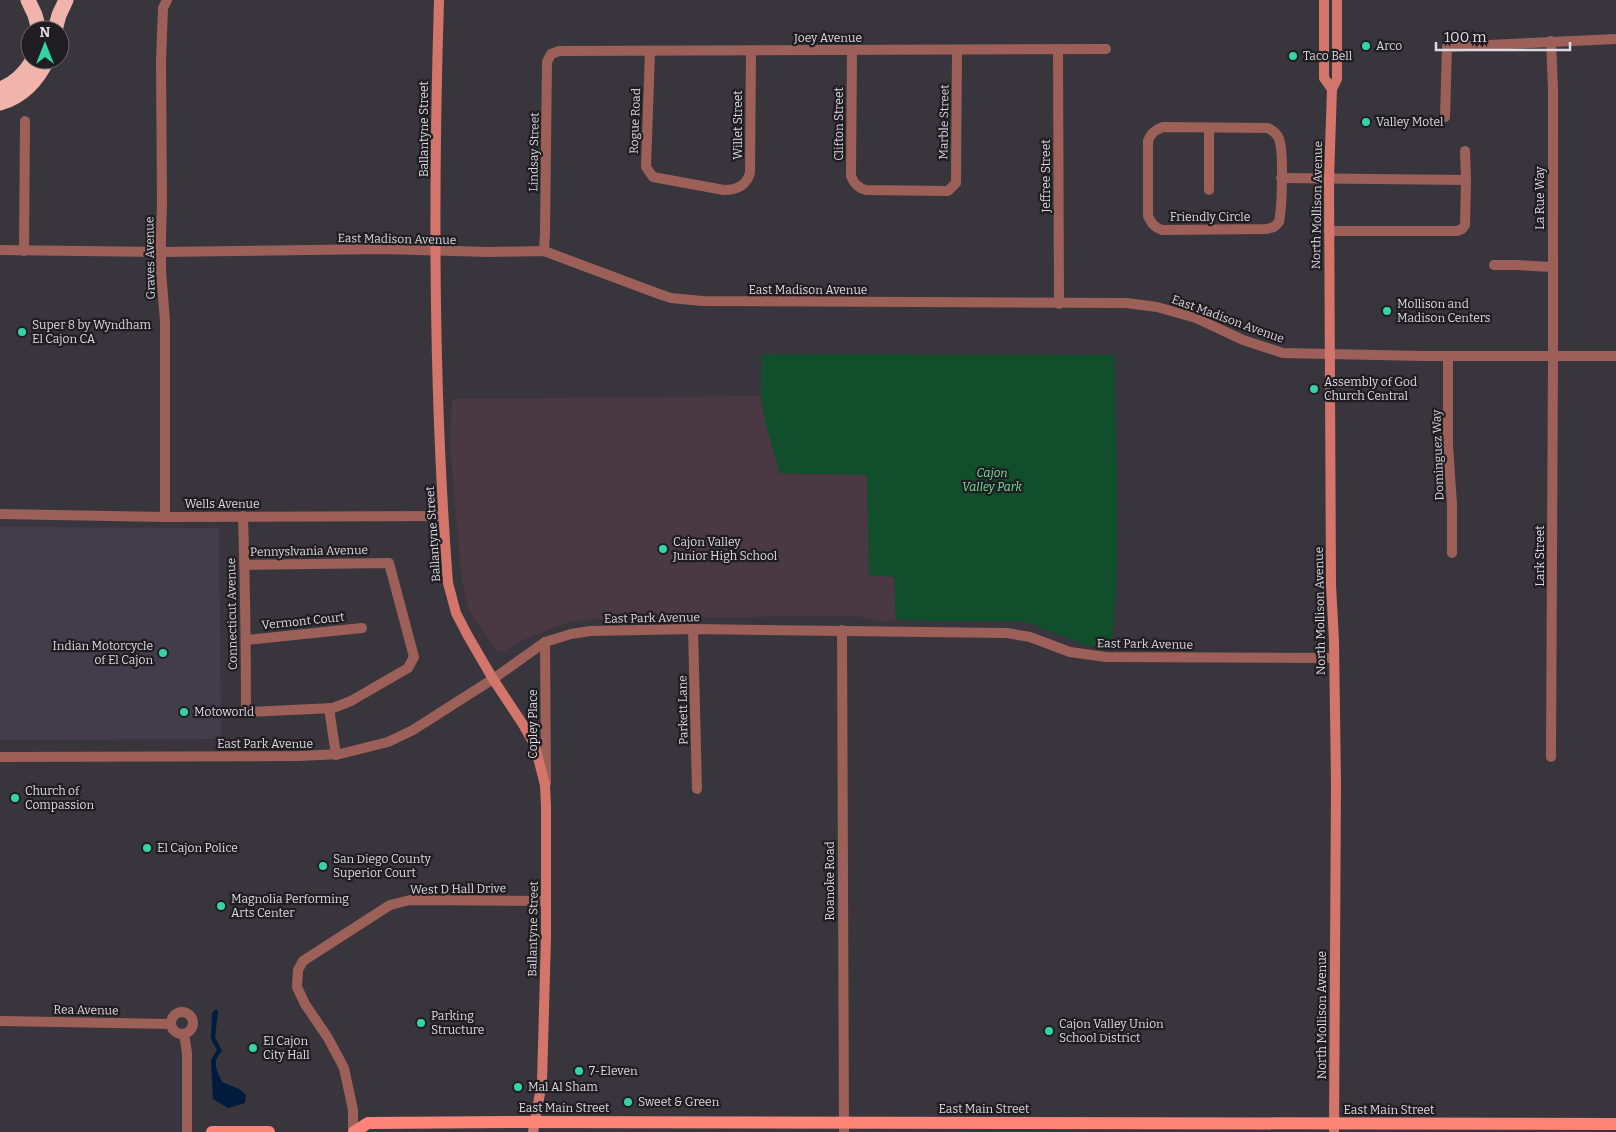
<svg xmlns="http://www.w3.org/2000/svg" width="1616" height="1132" font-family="Bitter,serif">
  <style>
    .built { fill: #433d4b }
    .education { fill: #4a3842 }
    .green { fill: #114e2c }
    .water { fill: #001b3b }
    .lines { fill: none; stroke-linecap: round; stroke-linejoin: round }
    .minor { stroke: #9c6059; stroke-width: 10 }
    .tertiary { stroke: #9c6059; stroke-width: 10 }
    .secondary { stroke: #d4756b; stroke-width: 10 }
    .primary { stroke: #ff8579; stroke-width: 12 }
    .motorway { stroke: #f0b4ac; stroke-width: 15 }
    .poi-dot { fill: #35d4a7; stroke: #1f1d21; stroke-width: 2 }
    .labels { text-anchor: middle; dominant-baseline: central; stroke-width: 4.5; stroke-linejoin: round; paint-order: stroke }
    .street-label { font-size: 12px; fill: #dddae0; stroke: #1f1d21 }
    .poi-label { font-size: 12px; fill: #dddae0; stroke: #1f1d21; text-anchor: start }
    .park-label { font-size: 12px; font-style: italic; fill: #70e39c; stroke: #1f1d21 }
  </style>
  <rect width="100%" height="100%" fill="#38353d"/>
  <polygon class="built" points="0,527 219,528 221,739 0,740"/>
  <polygon class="education" points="761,396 766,425 780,473 867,475 869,575 894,577 896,619 883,622 857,616 828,616 593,619 569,622 523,640 505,652 497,651 469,611 462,582 450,445 452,399"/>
  <path class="green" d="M762,354L1114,355C1116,434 1119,513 1116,592C1115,611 1112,630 1112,649L1086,645L1023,621H922L896,619L894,577L869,575L867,475L780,473L766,425L761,396Z"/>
  <path class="water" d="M216,1009L218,1011L215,1037L222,1051C211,1063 217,1069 222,1082L239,1089L246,1095L245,1103L228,1108L213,1099L211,1060L217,1050L211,1039L212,1013Z"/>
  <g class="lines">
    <g class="minor">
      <polyline points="1058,49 1059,304"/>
      <path d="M852,50L851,176C854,184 858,188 866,190L948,191L956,183L957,50"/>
      <path d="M650,51L646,167L653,177L724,190C737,190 746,186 750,173L751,51"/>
      <polyline points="1445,117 1447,47 1616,39"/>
      <path d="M1163,127L1268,128C1273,131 1277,133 1279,139C1284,151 1282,208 1279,222L1274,227L1267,229L1162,230C1154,227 1152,224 1148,216V141C1151,133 1155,130 1163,127Z"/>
      <polyline points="1209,128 1209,190"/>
      <polyline points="1465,151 1466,180"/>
      <polyline points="1281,178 1466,180 1465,225 1462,229 1457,231 1329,231"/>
      <polyline points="24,251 25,121"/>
      <polyline points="544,251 545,233 547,62 551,54 559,51 1106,49"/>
      <polyline points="1494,265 1517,265 1552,267"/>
      <polyline points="1448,356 1448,445 1452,504 1452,553"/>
      <polyline points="0,514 165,517 443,516"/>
      <path d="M243,516C245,582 246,646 246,712L333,708L351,701L408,668L414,657L389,563L244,565"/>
      <polyline points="165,517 165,321 161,271 161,235 162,204 161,61 163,8 167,0"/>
      <polyline points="693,629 697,789"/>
      <polyline points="842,630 844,1132"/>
      <polyline points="246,640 362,628"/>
      <polyline points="545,642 546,783"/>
      <polyline points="329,708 336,755"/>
      <polyline points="1551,757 1553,356 1553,89 1551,41"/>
      <circle cx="182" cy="1023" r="11"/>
      <polyline points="0,1021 171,1024"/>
      <polyline points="184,1034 187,1053 187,1132"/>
      <polyline points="353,1132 353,1110 344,1068 328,1038 305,1004 297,987 298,970 303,961 390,905 410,900 546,901"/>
    </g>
    <g class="tertiary">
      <polyline points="0,250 161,252 383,249 489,252 544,251 659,294 671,298 702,301 1126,303 1157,307 1196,318 1243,340 1283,353 1423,356 1616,356"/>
      <polyline points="0,757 299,756 340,754 388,742 413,730 493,679 545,642 571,634 590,631 693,629 1007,633 1030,637 1070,652 1106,657 1334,658"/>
    </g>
    <g class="secondary">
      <path d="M439,0C433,194 433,389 448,583L456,613L468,636L493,679L524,726L535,746L545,785L546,806V937L542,1082L533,1132"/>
      <polyline points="1324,0 1324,78 1332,89"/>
      <polyline points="1334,1132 1336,784 1334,641 1331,585 1329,179 1332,89 1337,79 1337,0"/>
    </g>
    <g class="primary">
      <polyline points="212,1132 269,1132"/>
      <polyline points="354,1132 368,1123 515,1122 1616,1124"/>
    </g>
    <g class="motorway">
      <polyline points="28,0 35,15 39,30"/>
      <polyline points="55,30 59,15 66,0"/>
      <path d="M0,89C15,84 25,73 33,60"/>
      <path d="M0,103C22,97 38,80 47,60"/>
    </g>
  </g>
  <g class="poi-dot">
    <circle cx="1366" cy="46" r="5"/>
    <circle cx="1293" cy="56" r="5"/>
    <circle cx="1366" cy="122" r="5"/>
    <circle cx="1387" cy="311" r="5"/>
    <circle cx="22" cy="332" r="5"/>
    <circle cx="1314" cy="389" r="5"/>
    <circle cx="663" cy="549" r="5"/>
    <circle cx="163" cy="653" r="5"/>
    <circle cx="184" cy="712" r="5"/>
    <circle cx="15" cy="798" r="5"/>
    <circle cx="147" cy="848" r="5"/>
    <circle cx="323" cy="866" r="5"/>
    <circle cx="221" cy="906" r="5"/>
    <circle cx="421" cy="1023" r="5"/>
    <circle cx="1049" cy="1031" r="5"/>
    <circle cx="253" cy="1048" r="5"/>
    <circle cx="579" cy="1071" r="5"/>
    <circle cx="518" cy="1087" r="5"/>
    <circle cx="628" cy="1102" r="5"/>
  </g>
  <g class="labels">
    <g class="street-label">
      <text x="828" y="38">Joey Avenue</text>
      <text transform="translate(635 121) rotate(-88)">Rogue Road</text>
      <text transform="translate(944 122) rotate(-89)">Marble Street</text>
      <text transform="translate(839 124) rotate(-90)">Clifton Street</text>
      <text transform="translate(738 125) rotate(-90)">Willet Street</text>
      <text transform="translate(424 129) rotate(-90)">Ballantyne Street</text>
      <text transform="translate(534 152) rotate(-89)">Lindsay Street</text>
      <text transform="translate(1046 176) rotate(-90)">Jeffree Street</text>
      <text transform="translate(1540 198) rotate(-90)">La Rue Way</text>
      <text transform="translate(1317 205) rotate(-89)">North Mollison Avenue</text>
      <text x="1210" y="217">Friendly Circle</text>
      <text transform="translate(397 239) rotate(1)">East Madison Avenue</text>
      <text transform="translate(150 258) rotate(-91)">Graves Avenue</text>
      <text x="808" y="290">East Madison Avenue</text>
      <text transform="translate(1228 319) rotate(20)">East Madison Avenue</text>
      <text transform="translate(1438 455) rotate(-92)">Dominguez Way</text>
      <text x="222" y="504">Wells Avenue</text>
      <text transform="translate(433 534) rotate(-94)">Ballantyne Street</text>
      <text transform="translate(309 551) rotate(-1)">Pennyslvania Avenue</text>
      <text transform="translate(1540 556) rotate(-90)">Lark Street</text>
      <text transform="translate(1320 611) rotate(-91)">North Mollison Avenue</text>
      <text transform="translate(232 614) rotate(-91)">Connecticut Avenue</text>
      <text transform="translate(652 618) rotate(-1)">East Park Avenue</text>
      <text transform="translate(303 621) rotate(-6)">Vermont Court</text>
      <text transform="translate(1145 644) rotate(1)">East Park Avenue</text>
      <text transform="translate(683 710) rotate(-91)">Parkett Lane</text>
      <text transform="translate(533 724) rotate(-90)">Copley Place</text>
      <text x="265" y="744">East Park Avenue</text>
      <text transform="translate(830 881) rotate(-90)">Roanoke Road</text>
      <text transform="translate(458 889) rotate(-1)">West D Hall Drive</text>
      <text transform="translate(533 929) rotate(-89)">Ballantyne Street</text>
      <text transform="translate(86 1010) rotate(1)">Rea Avenue</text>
      <text transform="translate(1322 1015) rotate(-90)">North Mollison Avenue</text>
      <text x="564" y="1108">East Main Street</text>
      <text x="984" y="1109">East Main Street</text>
      <text x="1389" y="1110">East Main Street</text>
    </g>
    <g class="poi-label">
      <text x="1376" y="46">Arco</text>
      <text x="1303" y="56">Taco Bell</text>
      <text x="1376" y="122">Valley Motel</text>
      <text x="1397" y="304">Mollison and<tspan x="1397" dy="14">Madison Centers</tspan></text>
      <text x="32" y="325">Super 8 by Wyndham<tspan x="32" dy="14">El Cajon CA</tspan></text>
      <text x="1324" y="382">Assembly of God<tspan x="1324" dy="14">Church Central</tspan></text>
      <text x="673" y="542">Cajon Valley<tspan x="673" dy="14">Junior High School</tspan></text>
      <text x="153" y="646" text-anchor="end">Indian Motorcycle<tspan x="153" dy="14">of El Cajon</tspan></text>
      <text x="194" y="712">Motoworld</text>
      <text x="25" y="791">Church of<tspan x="25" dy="14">Compassion</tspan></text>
      <text x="157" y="848">El Cajon Police</text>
      <text x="333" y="859">San Diego County<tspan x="333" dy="14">Superior Court</tspan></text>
      <text x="231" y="899">Magnolia Performing<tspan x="231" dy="14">Arts Center</tspan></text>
      <text x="431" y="1016">Parking<tspan x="431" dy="14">Structure</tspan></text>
      <text x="1059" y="1024">Cajon Valley Union<tspan x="1059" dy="14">School District</tspan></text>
      <text x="263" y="1041">El Cajon<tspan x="263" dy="14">City Hall</tspan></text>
      <text x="589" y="1071">7-Eleven</text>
      <text x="528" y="1087">Mal Al Sham</text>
      <text x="638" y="1102">Sweet &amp; Green</text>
    </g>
    <g class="park-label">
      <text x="992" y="473">Cajon<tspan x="992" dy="14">Valley Park</tspan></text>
    </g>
  </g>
  <g transform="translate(45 45)"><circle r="24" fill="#1f1d21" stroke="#6b696d"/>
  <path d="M0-4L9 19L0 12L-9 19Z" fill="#35d4a7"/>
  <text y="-8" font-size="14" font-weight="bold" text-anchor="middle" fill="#dddae0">N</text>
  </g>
  <path d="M1436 42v8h134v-8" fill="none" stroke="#dddae0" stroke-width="2.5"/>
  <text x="1444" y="42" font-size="15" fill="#dddae0" stroke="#1f1d21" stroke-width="4" paint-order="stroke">100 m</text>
</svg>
